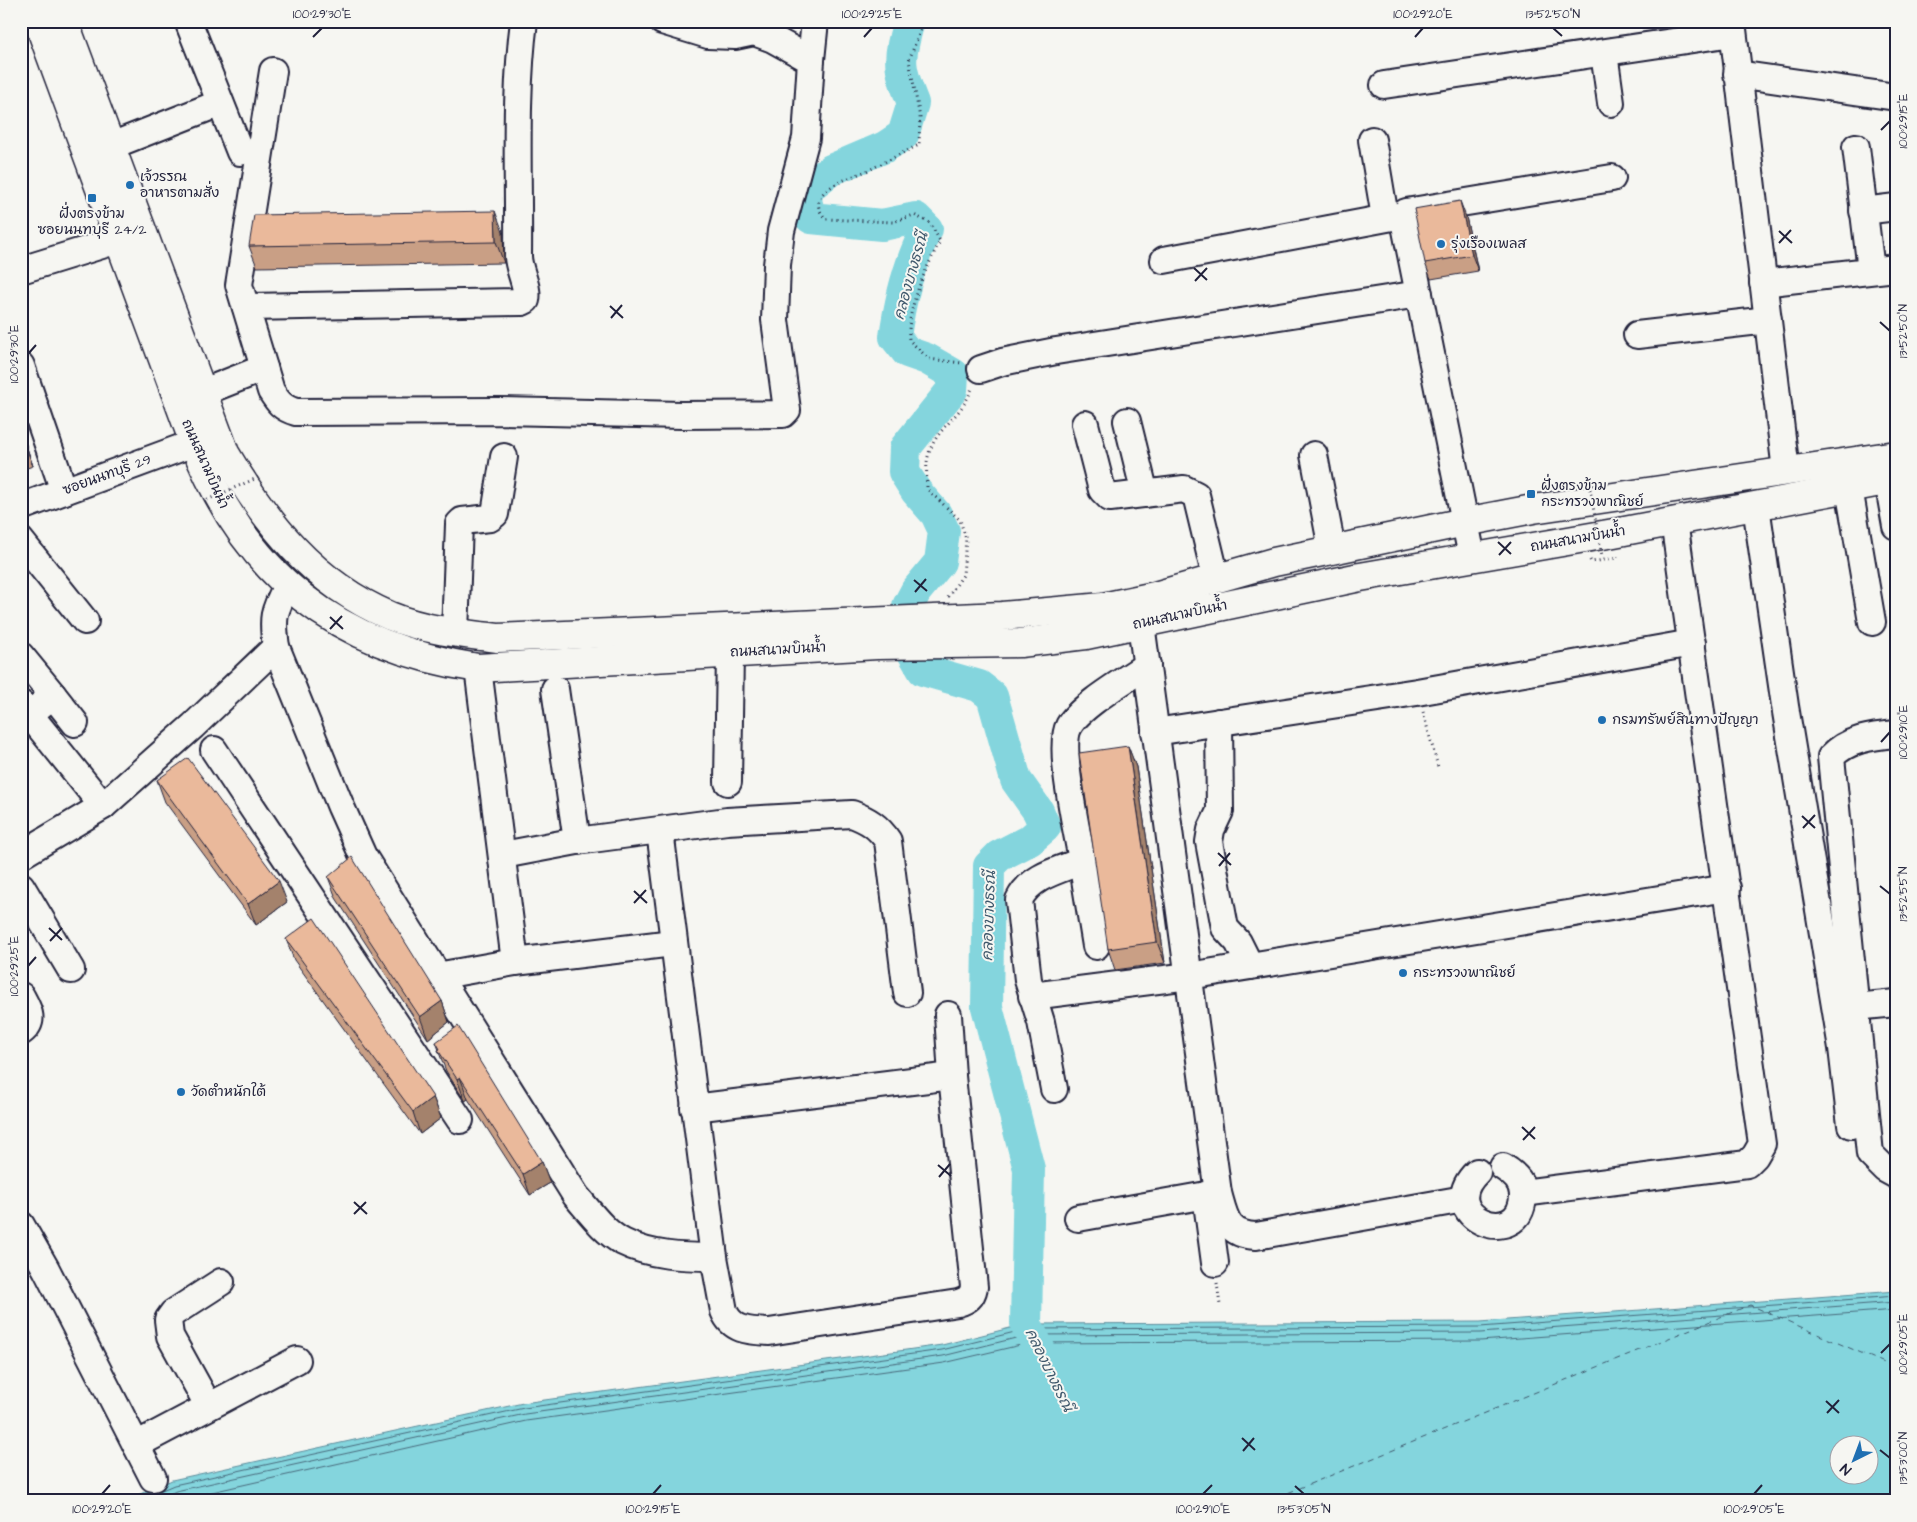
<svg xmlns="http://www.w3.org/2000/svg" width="1917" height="1522" font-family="'Architects Daughter','Playpen Sans Thai',sans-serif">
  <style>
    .water { fill: #84d5dd; stroke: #5d8d9c; fill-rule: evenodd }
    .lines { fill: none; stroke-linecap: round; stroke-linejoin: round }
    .shore { stroke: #496a7c; stroke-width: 1 }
    .river { stroke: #84d5dd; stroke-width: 32 }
    .ferry { stroke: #3f586c; stroke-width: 1; stroke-dasharray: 6 5; stroke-linecap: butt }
    .minor-casing { stroke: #22223b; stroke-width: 30 }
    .major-casing { stroke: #22223b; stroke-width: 31 }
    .path { stroke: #22223b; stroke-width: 3; stroke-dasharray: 1 4; stroke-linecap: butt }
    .minor { stroke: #f6f6f2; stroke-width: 26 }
    .major { stroke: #f6f6f2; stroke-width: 28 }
    .path-bridge { stroke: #22223b; stroke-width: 3; stroke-dasharray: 1 4; stroke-linecap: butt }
    .wall { fill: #c99f85; stroke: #22223b }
    .shaded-wall { fill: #a4826c; stroke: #22223b }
    .building { fill: #eab99b; stroke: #22223b }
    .ticks { fill: none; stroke: #22223b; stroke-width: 2 }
    .poi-dot { fill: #1f6fb2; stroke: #f6f6f2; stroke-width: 2 }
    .labels { text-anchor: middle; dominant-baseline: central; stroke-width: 4; stroke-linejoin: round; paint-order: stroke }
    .poi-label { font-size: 14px; fill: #22223b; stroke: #f6f6f2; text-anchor: start }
    .street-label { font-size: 14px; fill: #22223b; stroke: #f6f6f2 }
    .water-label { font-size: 15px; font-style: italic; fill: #3f586c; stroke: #f6f6f2 }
    .neatline { fill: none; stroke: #22223b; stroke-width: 2 }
    .ticks-label { font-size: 12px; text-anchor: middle; fill: #22223b }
  </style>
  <rect width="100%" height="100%" fill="#f6f6f2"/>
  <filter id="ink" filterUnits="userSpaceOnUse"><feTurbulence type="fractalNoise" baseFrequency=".02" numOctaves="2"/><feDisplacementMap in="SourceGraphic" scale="10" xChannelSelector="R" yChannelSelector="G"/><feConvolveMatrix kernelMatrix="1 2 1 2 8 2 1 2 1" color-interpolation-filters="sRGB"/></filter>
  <g filter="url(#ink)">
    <path class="water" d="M1896,1291V1501H124L172,1480L523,1403L942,1345L1026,1324L1480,1322ZM1840,1444H1870V1474H1840Z"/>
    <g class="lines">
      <g class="shore">
        <polyline points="136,1501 174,1485 524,1408 942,1350 1027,1329 1480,1327 1896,1296"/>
        <polyline points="153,1501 176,1491 525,1414 943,1356 1028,1335 1480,1333 1896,1302"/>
        <polyline points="172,1501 526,1421 944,1363 1029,1343 1480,1341 1896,1310"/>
      </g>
      <path class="river" d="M909,21C898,60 898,66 913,103L903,135L885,147L831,170L808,188L806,201L811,218L882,225L916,218L927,229C909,262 900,300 895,337L907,352L927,359L953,374L952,390L905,448L904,472L916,491L936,514L944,531L940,562L916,591L908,606L907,625L912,651L923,670L979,686L992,696L1016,780L1038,811L1045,827L1030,840L999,856L989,866L987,1007L1029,1169L1026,1324L1046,1362"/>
      <polyline class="ferry" points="1268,1501 1750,1305 1896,1368"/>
      <defs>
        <g id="minor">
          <polyline points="188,21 240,152"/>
          <polyline points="1732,21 1786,471"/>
          <polyline points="1604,53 1611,103"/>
          <polyline points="811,60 815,21"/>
          <path d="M273,71L239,285L271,391C278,402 282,408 296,412L499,411L682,415L783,414L787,410L775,320L777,265L781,231L806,138L811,60L773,39L754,32L735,36L708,35L662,21"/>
          <polyline points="1737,74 1896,97"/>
          <polyline points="1384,85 1733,33"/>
          <polyline points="1372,140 1385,217"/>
          <polyline points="111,146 220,103"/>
          <polyline points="1856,147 1871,270"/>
          <polyline points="1863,211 1896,207"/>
          <polyline points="1403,215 1472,557"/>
          <polyline points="1164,260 1403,215 1406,212 1612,178"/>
          <polyline points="21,270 118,240"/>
          <polyline points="1763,283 1896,268"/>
          <path d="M246,307L522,302L526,300C529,287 518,270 518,256C519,178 514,98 524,21"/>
          <polyline points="1637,335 1768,320"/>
          <polyline points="21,366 64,491"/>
          <polyline points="981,369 1002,362 1056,351 1419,294"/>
          <polyline points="201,393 264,368"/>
          <polyline points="1127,421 1145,494"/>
          <polyline points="1085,424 1102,490 1110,498 1184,489 1196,495 1216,578"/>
          <polyline points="1314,455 1332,549"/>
          <polyline points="1888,481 1896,526"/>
          <polyline points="1849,488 1872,622"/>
          <polyline points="1756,506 1785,706 1842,1048 1851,1125"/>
          <polyline points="21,507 194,443"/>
          <polyline points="21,541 85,621"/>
          <path d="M287,586C273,612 272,618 276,647L341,807L363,856L576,1196C590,1212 604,1232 623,1242C651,1256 683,1257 714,1257"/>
          <path d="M1141,624L1218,1193C1225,1218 1227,1235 1256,1236L1464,1199"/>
          <polyline points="455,633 459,524 462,521 490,518 495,514 504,457"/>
          <polyline points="21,656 53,695 30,714"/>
          <polyline points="478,668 515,962"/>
          <polyline points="555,689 577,841"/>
          <polyline points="53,695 75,723"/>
          <polyline points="21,704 103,806"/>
          <polyline points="1219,722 1220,811 1211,830 1209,842 1225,928 1238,942 1250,966"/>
          <polyline points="1155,732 1417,692 1692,643"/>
          <path d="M1896,734C1873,736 1847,739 1831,757L1870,1154L1885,1169L1896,1175"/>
          <polyline points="214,750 460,1120"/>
          <polyline points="728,782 730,653"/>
          <path d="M660,831L714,1257L724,1311C732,1331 750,1331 769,1332L958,1303C968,1300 972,1297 974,1287L952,1076L948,1015"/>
          <polyline points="21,855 103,806 193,726 276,647"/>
          <path d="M503,855L577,841L727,821L852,814C868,820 878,826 888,841L907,993"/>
          <polyline points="1082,861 1096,946"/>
          <polyline points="21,886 71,970"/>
          <polyline points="437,976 515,962 673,943"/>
          <path d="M21,996C28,1009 36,1021 21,1032"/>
          <polyline points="1032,996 1189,976 1727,888"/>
          <polyline points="1855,1007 1896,1003"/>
          <path d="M1054,1089L1041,1022L1028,980L1019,900C1030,876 1060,870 1082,861C1078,834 1057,747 1069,726C1080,706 1127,679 1147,665"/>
          <polyline points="694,1108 952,1076"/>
          <path d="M1477,1172C1432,1216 1520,1252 1523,1197C1524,1183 1515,1174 1503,1167"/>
          <polyline points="1523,1193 1747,1164 1755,1156 1762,1144 1674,521"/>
          <polyline points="1206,1195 1215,1263"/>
          <polyline points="1078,1218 1218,1193"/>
          <polyline points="21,1225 46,1269 153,1478"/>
          <polyline points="208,1405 170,1336 168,1320 173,1313 221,1282"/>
          <polyline points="136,1445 297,1360"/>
        </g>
        <g id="major">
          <path d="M38,21L194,443C246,576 337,647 478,668L877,645L1020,643L1086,635L1360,577L1614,533L1896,479"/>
          <path d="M64,21L225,453C266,523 313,583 390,616C424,630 462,634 498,638L1002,616L1103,607L1155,596L1274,562L1465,522L1533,509L1896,455"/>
        </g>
      </defs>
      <use href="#minor" class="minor-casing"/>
      <use href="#major" class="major-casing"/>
      <g class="path">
        <path d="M924,21L909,60L920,118L919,145C904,152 889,160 873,168C856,177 798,190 826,219L893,222L914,215L930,223L940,241C925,271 907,307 909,340L929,359L962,363"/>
        <polyline points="1590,560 1591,562 1617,558 1617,556"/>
        <path d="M948,597L963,575L966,539L960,520L927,489C927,476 925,463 930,450C939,426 963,415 972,388"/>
        <polyline points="1423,712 1438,767"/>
        <polyline points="1217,1283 1220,1305"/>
      </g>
      <use href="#minor" class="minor"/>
      <use href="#major" class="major"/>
      <g class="path-bridge">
        <polyline points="1589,484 1602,556"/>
        <polyline points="207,500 259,477"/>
      </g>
    </g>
    <g class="wall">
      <polygon points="1466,217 1478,271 1431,279 1425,263"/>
      <polygon points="503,232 504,263 257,267 249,246"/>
      <polygon points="21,430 33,466 21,470"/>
      <polygon points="1128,746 1136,767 1165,963 1115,970 1108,949"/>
      <polygon points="157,780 287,902 256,925 165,802"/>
      <polygon points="328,877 442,1001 449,1022 428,1039 336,898"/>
      <polygon points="286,939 433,1097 441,1118 420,1134 294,960"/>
      <polygon points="436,1042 542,1162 550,1183 530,1195 468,1099 465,1101 446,1071 438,1050 439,1050"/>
    </g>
    <g class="shaded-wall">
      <polygon points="1460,201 1466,217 1478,271 1472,255"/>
      <polygon points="495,211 503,232 504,263 496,242"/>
      <polygon points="21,430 33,466 25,445 21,433"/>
      <polygon points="1128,746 1136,767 1165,963 1157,942"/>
      <polygon points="279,881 287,902 256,925 248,904"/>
      <polygon points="442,1001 449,1022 428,1039 420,1017"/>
      <polygon points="460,1077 468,1099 465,1101 457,1079"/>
      <polygon points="433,1097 441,1118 420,1134 413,1112"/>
      <polygon points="542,1162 550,1183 530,1195 523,1174"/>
    </g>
    <g class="building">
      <polygon points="1460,201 1472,255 1425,263 1414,209"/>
      <polygon points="495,211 496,242 249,246 254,215"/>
      <polygon points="21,433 25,445 21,446"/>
      <polygon points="1128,746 1157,942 1108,949 1079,753"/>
      <polygon points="188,758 279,881 248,904 157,780"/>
      <polygon points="352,857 442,1001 420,1017 328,877"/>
      <polygon points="314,918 433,1097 413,1112 286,939"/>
      <polygon points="458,1026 542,1162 523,1174 460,1077 457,1079 438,1050 440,1049 436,1042"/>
    </g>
  </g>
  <path class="ticks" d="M1553,28L1562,36M313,37L322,28M864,37L872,28M1415,37L1423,28M1881,130L1890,121M1779,231L1792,243M1779,243L1791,230M1194,268L1207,280M1195,281L1207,268M610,306L623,318M611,318L622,305M1880,322L1890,331M28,354L36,345M1498,542L1511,554M1499,555L1511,542M914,580L927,591M915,592L926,579M330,617L343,629M330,629L342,616M1881,742L1890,732M1802,816L1815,828M1803,828L1815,815M1218,853L1231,865M1219,866L1230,853M1880,886L1890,894M634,891L647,903M634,903L646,890M49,928L62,940M50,941L62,928M28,966L36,957M1522,1127L1535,1139M1523,1140L1535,1127M938,1165L951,1176M939,1177L950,1164M354,1202L367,1214M354,1214L366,1202M1881,1353L1890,1344M1826,1401L1839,1413M1827,1413L1839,1400M1242,1438L1255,1450M1880,1450L1890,1458M1243,1451L1254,1438M1295,1486L1304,1494M102,1494L110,1485M653,1494L661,1485M1203,1494L1212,1485M1754,1494L1762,1485"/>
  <g class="poi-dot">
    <circle cx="130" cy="185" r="5"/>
    <rect x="87" y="193" width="10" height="10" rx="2.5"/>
    <circle cx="1441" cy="244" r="5"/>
    <rect x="1526" y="489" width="10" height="10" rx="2.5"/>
    <circle cx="1602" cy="720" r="5"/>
    <circle cx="1403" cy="973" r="5"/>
    <circle cx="181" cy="1092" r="5"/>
  </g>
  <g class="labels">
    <g class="poi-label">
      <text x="140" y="177">เจ้วรรณ<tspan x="140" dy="16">อาหารตามสั่ง</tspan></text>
      <text x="92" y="214" text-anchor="middle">ฝั่งตรงข้าม<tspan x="92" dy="16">ซอยนนทบุรี 24/2</tspan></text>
      <text x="1451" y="244">รุ่งเรืองเพลส</text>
      <text x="1541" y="486">ฝั่งตรงข้าม<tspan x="1541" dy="16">กระทรวงพาณิชย์</tspan></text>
      <text x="1612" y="720">กรมทรัพย์สินทางปัญญา</text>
      <text x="1413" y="973">กระทรวงพาณิชย์</text>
      <text x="191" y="1092">วัดตำหนักใต้</text>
    </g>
    <g class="street-label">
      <text transform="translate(205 464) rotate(66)">ถนนสนามบินน้ำ</text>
      <text transform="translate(107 475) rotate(-20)">ซอยนนทบุรี 29</text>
      <text transform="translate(1578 539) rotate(-10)">ถนนสนามบินน้ำ</text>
      <text transform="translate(1180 615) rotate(-12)">ถนนสนามบินน้ำ</text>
      <text transform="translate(778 650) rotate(-3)">ถนนสนามบินน้ำ</text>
    </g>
    <g class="water-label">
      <text transform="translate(911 276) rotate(-74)">คลองบางธรณี</text>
      <text transform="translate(989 916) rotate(-88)">คลองบางธรณี</text>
      <text transform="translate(1049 1370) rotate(64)">คลองบางธรณี</text>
    </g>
  </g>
  <rect width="1917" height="1522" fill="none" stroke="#f6f6f2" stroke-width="55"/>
  <g transform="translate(1854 1460) rotate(222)"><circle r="24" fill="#f6f6f2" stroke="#a1a1a9"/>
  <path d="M0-4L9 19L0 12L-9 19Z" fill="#1f6fb2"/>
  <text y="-8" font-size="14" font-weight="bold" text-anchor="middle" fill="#22223b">N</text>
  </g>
  <rect x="28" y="28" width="1862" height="1466" class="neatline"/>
  <g class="ticks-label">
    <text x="322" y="18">100°29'30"E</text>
    <text x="872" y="18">100°29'25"E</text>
    <text x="1423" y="18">100°29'20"E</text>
    <text x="1553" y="18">13°52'50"N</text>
    <text transform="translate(1903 121) rotate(-90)" y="4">100°29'15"E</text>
    <text transform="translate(1903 331) rotate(-90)" y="4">13°52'50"N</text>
    <text transform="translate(14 354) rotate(-90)" y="4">100°29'30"E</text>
    <text transform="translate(1903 732) rotate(-90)" y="4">100°29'10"E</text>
    <text transform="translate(1903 894) rotate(-90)" y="4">13°52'55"N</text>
    <text transform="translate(14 966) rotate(-90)" y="4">100°29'25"E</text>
    <text transform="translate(1903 1344) rotate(-90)" y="4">100°29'05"E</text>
    <text transform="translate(1903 1458) rotate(-90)" y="4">13°53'00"N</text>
    <text x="102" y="1513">100°29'20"E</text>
    <text x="653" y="1513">100°29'15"E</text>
    <text x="1203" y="1513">100°29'10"E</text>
    <text x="1304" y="1513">13°53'05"N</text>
    <text x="1754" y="1513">100°29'05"E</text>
  </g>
</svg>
